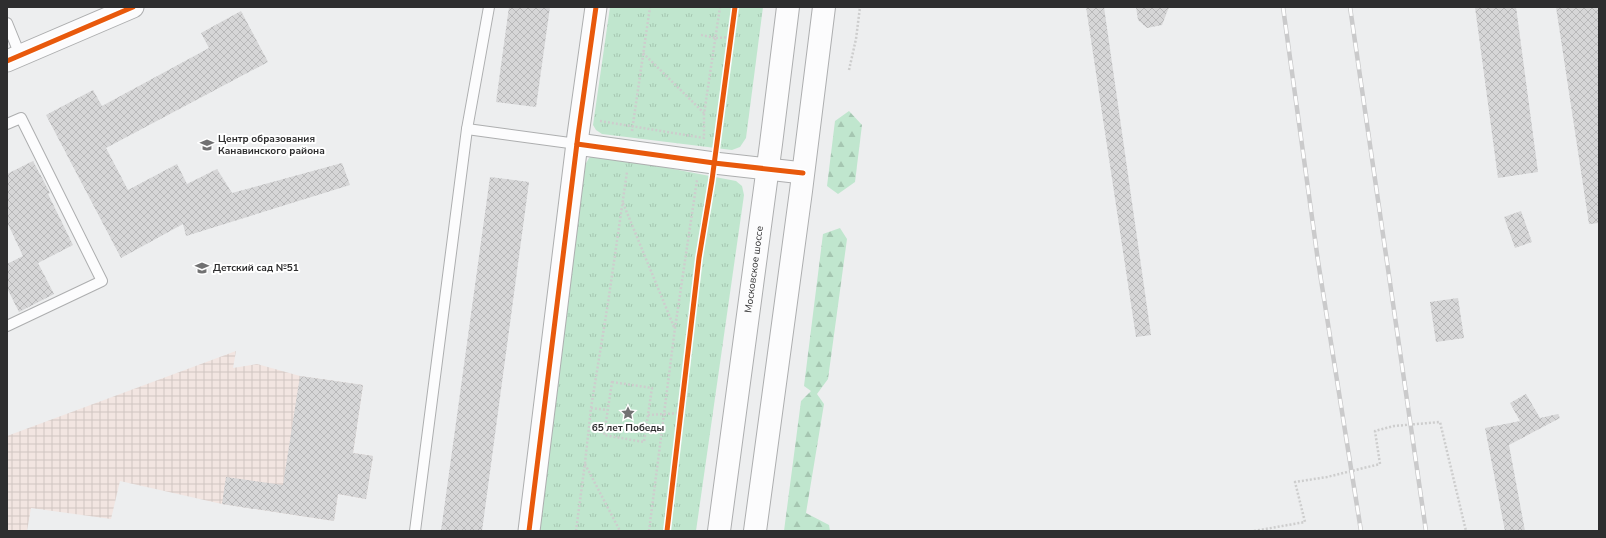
<svg xmlns="http://www.w3.org/2000/svg" width="1606" height="538" font-family="'Nunito Sans',sans-serif">
  <style>
    .industrial { fill: url(#industrial-grid) }
    .grass { fill: url(#grass-tufts) }
    .forest { fill: url(#forest-firs) }
    .building { fill: url(#building-cross-hatch) }
    .lines { fill: none; stroke-linecap: round; stroke-linejoin: round }
    .lane-casing { stroke: #adaeaf; stroke-width: 12 }
    .street-casing { stroke: #adaeaf; stroke-width: 23 }
    .secondary-casing { stroke: #adaeaf; stroke-width: 24 }
    .path { stroke: #cdcdcd; stroke-width: 2.5; stroke-dasharray: 2 2; stroke-linecap: butt }
    .lane { stroke: #fcfcfd; stroke-width: 10 }
    .street { stroke: #fcfcfd; stroke-width: 21 }
    .secondary { stroke: #fcfcfd; stroke-width: 22 }
    .rail-casing { stroke: #cacacb; stroke-width: 4.5 }
    .rail { stroke: #fff; stroke-width: 3; stroke-dasharray: 9; stroke-linecap: butt }
    .cycleway-casing { stroke: #fff; stroke-width: 8 }
    .cycleway { stroke: #e8590c; stroke-width: 5 }
    .labels { text-anchor: middle; dominant-baseline: central; stroke-width: 4; stroke-linejoin: round; paint-order: stroke }
    .poi-label { font-size: 10px; font-weight: bold; fill: #2e2e2f; stroke: #fff; text-anchor: start }
    .street-label { font-size: 10px; fill: #2e2e2f; stroke: #fff }
  </style>
  <defs>
    <pattern id="industrial-grid" width="8" height="8" patternUnits="userSpaceOnUse"><rect width="8" height="8" fill="#f2e5e1"/><path d="M0 4h8M4 0v8" fill="none" stroke="#d0c5c1"/></pattern>
    <pattern id="grass-tufts" width="24" height="20" patternUnits="userSpaceOnUse"><rect width="24" height="20" fill="#c0e6ce"/><path d="M3 7l-1-3M5 7V3M7 7l1-3M15 17l-1-3M17 17v-4M19 17l1-3" fill="none" stroke="#a5c6b1"/></pattern>
    <pattern id="forest-firs" width="22" height="20" patternUnits="userSpaceOnUse"><rect width="22" height="20" fill="#c0e6ce"/><path d="M5 1l3.5 6h-7zM16 11l3.5 6h-7z" fill="#a5c6b1"/></pattern>
    <pattern id="building-cross-hatch" width="8" height="8" patternUnits="userSpaceOnUse"><rect width="8" height="8" fill="#d6d6d7"/><path d="M0 0l8 8M0 8l8-8" fill="none" stroke="#b8b8b9"/></pattern>
  </defs>
  <rect width="100%" height="100%" fill="#edeeef"/>
  <polygon class="industrial" points="236,351 233,368 257,364 300,376 363,385 353,453 373,456 366,499 338,494 334,521 222,504 120,481 111,519 31,508 27,531 7,531 7,436"/>
  <g class="grass">
    <polygon points="610,7 763,7 746,138 740,147 732,150 602,134 596,130 593,125"/>
    <polygon points="595,154 736,181 742,186 744,195 696,531 536,531 581,172 589,158"/>
  </g>
  <g class="forest">
    <polygon points="849,111 862,125 855,182 838,194 827,186 835,121"/>
    <polygon points="840,228 847,239 828,379 817,394 824,404 806,513 829,525 830,531 784,531 801,401 811,391 804,386 823,234"/>
  </g>
  <g class="building">
    <polygon points="509,7 550,7 536,107 496,102"/>
    <polygon points="1086,7 1104,7 1151,335 1136,337"/>
    <polygon points="1136,7 1169,7 1162,25 1147,28 1138,20"/>
    <polygon points="1475,7 1516,7 1538,172 1498,178"/>
    <polygon points="1556,7 1599,7 1599,223 1589,224"/>
    <polygon points="241,11 268,62 106,148 128,190 177,164 187,184 217,169 232,193 342,163 350,185 186,236 183,224 121,258 46,115 93,90 102,106 209,48 201,33"/>
    <polygon points="33,161 50,193 48,194 73,245 38,263 54,294 19,312 7,288 7,264 23,256 7,222 7,174"/>
    <polygon points="490,177 529,182 482,531 441,531"/>
    <polygon points="1521,211 1532,242 1515,248 1504,217"/>
    <polygon points="1458,298 1464,338 1436,342 1430,302"/>
    <polygon points="300,376 363,385 353,453 373,456 366,499 338,494 334,521 222,504 226,477 283,485"/>
    <polygon points="1526,394 1540,418 1558,414 1560,418 1509,445 1525,531 1505,531 1485,428 1520,421 1510,403"/>
  </g>
  <g class="lines">
    <defs>
      <g id="lane">
        <polyline points="7,23 20,55"/>
        <polyline points="7,124 21,118 102,281 7,326"/>
        <polyline points="467,129 577,144"/>
        <polyline points="415,531 467,129 489,7"/>
      </g>
      <g id="street">
        <polyline points="7,61 133,7"/>
        <polyline points="577,144 714,163 803,173"/>
        <polyline points="529,531 578,135 596,7"/>
      </g>
      <g id="secondary">
        <path id="s1" d="M719,531L771,144L788,7"/>
        <polyline points="755,531 801,191 824,7"/>
      </g>
    </defs>
    <use href="#lane" class="lane-casing"/>
    <use href="#street" class="street-casing"/>
    <use href="#secondary" class="secondary-casing"/>
    <g class="path">
      <polyline points="701,35 716,38"/>
      <polyline points="716,38 732,37"/>
      <polyline points="643,53 704,113"/>
      <polyline points="849,70 856,39 860,7"/>
      <polyline points="600,121 704,138 704,114 720,7"/>
      <polyline points="632,131 650,7"/>
      <polyline points="623,203 674,327"/>
      <polygon points="612,382 652,388 644,442 604,435"/>
      <polyline points="591,408 607,410"/>
      <polyline points="648,415 680,413"/>
      <polyline points="585,464 620,531"/>
      <polyline points="576,531 585,463 591,408 608,303 627,172"/>
      <polyline points="649,531 675,328 697,180"/>
      <polyline points="1254,531 1305,522 1295,482 1327,477 1380,464 1375,431 1394,426 1440,422 1466,531"/>
    </g>
    <use href="#lane" class="lane"/>
    <use href="#street" class="street"/>
    <use href="#secondary" class="secondary"/>
    <defs>
      <g id="rail">
        <polyline points="1283,7 1318,261 1361,531"/>
        <polyline points="1350,7 1426,531"/>
      </g>
    </defs>
    <use href="#rail" class="rail-casing"/>
    <use href="#rail" class="rail"/>
    <defs>
      <g id="cycleway">
        <polyline points="7,61 133,7"/>
        <polyline points="577,144 714,163 803,173"/>
        <polyline points="529,531 578,135 596,7"/>
        <polyline points="667,531 699,258 712,180 735,7"/>
      </g>
    </defs>
    <use href="#cycleway" class="cycleway-casing"/>
    <use href="#cycleway" class="cycleway"/>
  </g>
  <defs>
    <symbol id="school-bare" viewBox="-9 -9 18 18"><path d="M0-5L7-2L0 1L-7-2ZM-4 1L0 2.5L4 1V4Q0 6-4 4Z" fill="#717172" stroke="#fff" stroke-width="2.5" paint-order="stroke"/></symbol>
    <symbol id="sight-bare" viewBox="-9 -9 18 18"><path d="M0-6L1.8-2.2L6-1.7L2.9 1.2L3.7 5.4L0 3.3L-3.7 5.4L-2.9 1.2L-6-1.7L-1.8-2.2Z" fill="#717172" stroke="#fff" stroke-width="2.5" paint-order="stroke"/></symbol>
  </defs>
  <g fill-rule="evenodd">
    <use href="#school-bare" x="197" y="135" width="20" height="20"/>
    <use href="#school-bare" x="192" y="258" width="20" height="20"/>
    <use href="#sight-bare" x="618" y="403" width="20" height="20"/>
  </g>
  <g class="labels">
    <g class="poi-label">
      <text x="218" y="139">Центр образования<tspan x="218" dy="12">Канавинского района</tspan></text>
      <text x="213" y="268">Детский сад №51</text>
      <text x="628" y="428" text-anchor="middle">65 лет Победы</text>
    </g>
    <g class="street-label">
      <text stroke="none"><textPath href="#s1" startOffset="264">Московское шоссе</textPath></text>
    </g>
  </g>
  <rect width="1606" height="538" fill="none" stroke="#2e2e2f" stroke-width="16"/>
</svg>
